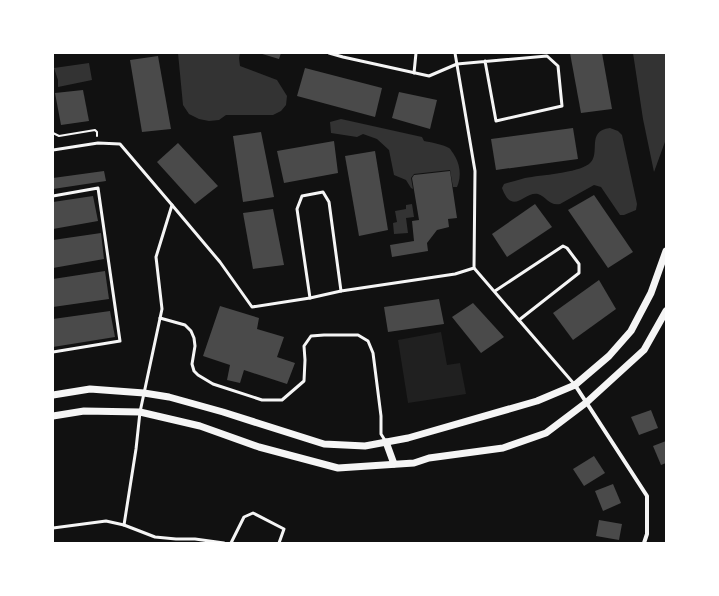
<svg xmlns="http://www.w3.org/2000/svg" width="719" height="596" font-family="Helvetica,sans-serif">
  <style>
    .green { fill: #202020 }
    .water { fill: #333 }
    .building { fill: #4a4a4a }
    .lines { fill: none; stroke-linecap: round; stroke-linejoin: round }
    .path { stroke: #f5f5f5; stroke-width: 2 }
    .service { stroke: #f5f5f5; stroke-width: 3 }
    .minor { stroke: #f5f5f5; stroke-width: 4 }
    .tertiary { stroke: #f5f5f5; stroke-width: 7 }
  </style>
  <rect width="100%" height="100%" fill="#111"/>
  <polygon class="green" points="441,332 447,365 460,363 466,394 408,403 398,340"/>
  <g class="water">
    <polygon points="178,53 240,53 239,58 240,66 277,80 287,96 286,105 281,111 273,115 226,115 219,120 209,121 199,119 189,114 183,105"/>
    <polygon points="633,53 666,53 666,139 654,172 643,119"/>
    <polygon points="89,63 92,80 58,87 58,80 54,68"/>
    <path d="M341,119L422,137L424,141C429,142 445,145 449,148C451,149 451,151 453,153C460,163 462,176 457,187H453L450,170L414,174L411,178L413,189L411,188L406,180L394,175L389,150L377,139L363,134L357,137L331,133L330,122Z"/>
    <path d="M610,128L618,131L622,135L637,204L636,210L624,215H620L601,187L594,185L560,204C549,206 547,197 538,194C524,191 513,217 502,188L504,184C511,182 518,180 525,178C541,175 577,173 589,164C602,154 585,131 610,128Z"/>
    <polygon points="412,204 414,217 406,218 408,233 394,234 393,223 397,222 395,211 406,209 406,205"/>
  </g>
  <g class="building">
    <polygon points="259,53 281,53 279,59"/>
    <polygon points="570,53 602,53 612,109 581,113"/>
    <polygon points="158,56 171,129 142,132 130,60"/>
    <polygon points="305,68 382,88 375,117 297,96"/>
    <polygon points="83,90 89,121 61,125 55,93"/>
    <polygon points="399,92 437,100 430,129 392,118"/>
    <polygon points="573,128 578,159 496,170 491,139"/>
    <polygon points="261,132 274,197 243,202 233,136"/>
    <polygon points="334,141 338,173 284,183 277,151"/>
    <polygon points="178,143 218,186 195,204 157,162"/>
    <polygon points="375,151 388,230 359,236 345,156"/>
    <polygon points="104,171 106,181 53,189 53,178"/>
    <polygon points="450,171 457,218 448,219 449,227 437,230 427,243 428,251 392,257 390,245 414,241 412,221 419,220 412,178 414,175"/>
    <polygon points="594,195 633,252 608,268 568,210"/>
    <polygon points="93,196 98,221 53,229 53,202"/>
    <polygon points="535,204 552,227 507,257 492,234"/>
    <polygon points="273,209 284,265 253,269 243,213"/>
    <polygon points="101,233 104,259 53,268 53,240"/>
    <polygon points="105,271 109,299 53,307 53,279"/>
    <polygon points="599,280 616,309 573,340 553,313"/>
    <polygon points="439,299 444,324 388,332 384,307"/>
    <polygon points="473,303 504,337 481,353 452,317"/>
    <polygon points="220,306 259,318 257,329 284,337 277,357 295,363 287,384 244,370 240,383 227,380 230,365 203,356"/>
    <polygon points="110,311 115,337 53,347 53,319"/>
    <polygon points="651,410 658,428 639,435 631,417"/>
    <polygon points="666,441 666,463 661,465 653,446"/>
    <polygon points="594,456 605,473 584,486 573,469"/>
    <polygon points="613,484 621,503 603,511 595,491"/>
    <polygon points="599,520 622,524 619,540 596,536"/>
  </g>
  <g class="lines">
    <polyline class="path" points="53,133 59,136 95,130 97,132 97,136"/>
    <g class="service">
      <polyline points="329,53 343,57 429,76 457,64 547,56 558,66 562,106 496,121 485,61"/>
      <polyline points="414,73 416,53"/>
      <polyline points="53,150 98,143 120,144 172,205"/>
      <polyline points="53,196 98,188 120,341 53,352"/>
      <polyline points="474,268 575,385"/>
      <polyline points="495,291 563,246 567,248 579,264 579,273 519,320"/>
      <polyline points="310,298 341,291"/>
      <polyline points="160,318 185,325 191,331 194,338 195,346 192,364 194,371 198,375 213,384 262,400 282,400 304,381 305,360 304,346 311,336 324,335 358,335 368,341 373,353 381,416 381,434 386,442"/>
      <polyline points="124,525 136,449 140,412 162,309 156,257 172,205 220,262 252,307 310,298 297,209 302,196 323,192 329,202 341,291 455,274 474,268 475,171 455,53"/>
      <polyline points="53,528 106,521 124,525 155,537 176,539 195,539 224,543"/>
      <polyline points="231,543 244,517 253,513 284,529 279,543"/>
    </g>
    <polyline class="minor" points="575,385 647,496 647,534 644,543"/>
    <g class="tertiary">
      <polyline points="53,395 90,389 144,393 169,397 223,412 324,444 365,446 408,438 537,401 575,385 609,356 631,331 651,293 666,251"/>
      <polyline points="53,416 84,411 140,412 200,426 259,447 338,468 414,463 429,458 503,448 546,433 587,402 644,350 666,311"/>
      <polyline points="386,442 394,464"/>
    </g>
  </g>
  <rect width="719" height="596" fill="none" stroke="#ffffff" stroke-width="108"/>
</svg>
